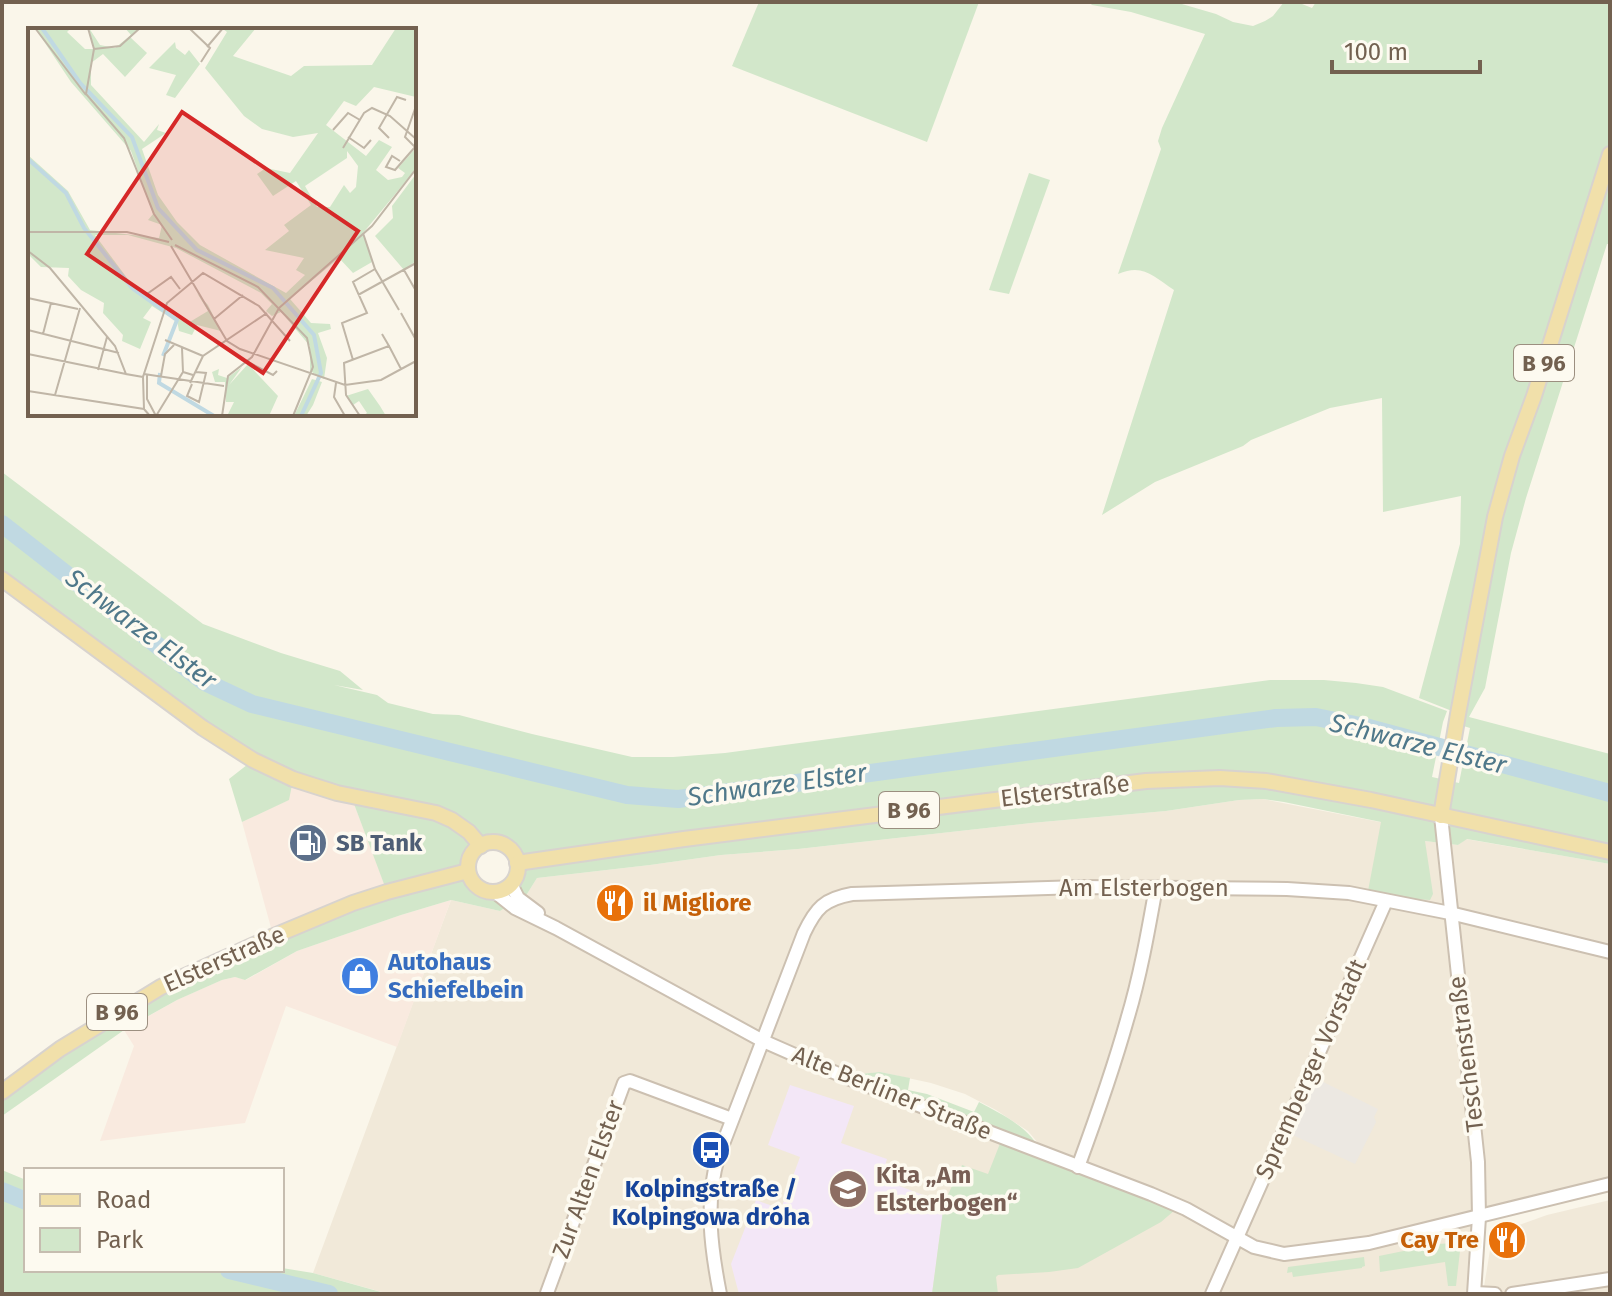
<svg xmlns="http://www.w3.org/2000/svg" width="1612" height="1296" font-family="'Fira Sans',sans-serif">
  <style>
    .residential { fill: #f1e9d9 }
    .commercial { fill: #f9eadf }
    .industrial { fill: #ece8e2 }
    .education { fill: #f3e7f7 }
    .green { fill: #d2e7ca; fill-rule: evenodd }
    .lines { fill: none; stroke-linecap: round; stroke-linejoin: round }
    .river { stroke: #c0d9e2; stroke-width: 18 }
    .minor-casing { stroke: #ccc0b1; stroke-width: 16 }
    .major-casing { stroke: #d8d3ce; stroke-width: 18 }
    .minor { stroke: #fff; stroke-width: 12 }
    .major { stroke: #f1e0aa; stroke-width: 14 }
    .labels { text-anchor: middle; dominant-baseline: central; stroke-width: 7; stroke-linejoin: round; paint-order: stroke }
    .shield { fill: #fdfaf0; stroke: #9c8f80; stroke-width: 2 }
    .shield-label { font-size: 22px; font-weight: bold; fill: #736150 }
    .street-label { font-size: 24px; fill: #736150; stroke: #fdfaf0 }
    .service-label { font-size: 24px; font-weight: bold; fill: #4e5e75; stroke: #fdfaf0; text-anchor: start }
    .food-label { font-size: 24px; font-weight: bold; fill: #c56008; stroke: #fdfaf0; text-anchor: start }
    .shop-label { font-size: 24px; font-weight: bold; fill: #366cbe; stroke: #fdfaf0; text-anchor: start }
    .education-label { font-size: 24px; font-weight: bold; fill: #785e54; stroke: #fdfaf0; text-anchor: start }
    .transit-label { font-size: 24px; font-weight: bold; fill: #164399; stroke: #fdfaf0 }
    .water-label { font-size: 26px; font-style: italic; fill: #4f788a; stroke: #fdfaf0 }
    .inset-river { fill: none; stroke: #c0d9e2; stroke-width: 4 }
    .inset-road { fill: none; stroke: #c0b6a7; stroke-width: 2 }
    .view { fill: #d62828; fill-opacity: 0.15; stroke: #d62828; stroke-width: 4 }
    .inset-edge { fill: none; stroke: #736150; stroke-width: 4 }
  </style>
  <rect width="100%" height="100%" fill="#faf6ea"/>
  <g class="residential">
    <polygon points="1263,799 1400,826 1405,825 1421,832 1425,841 1458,845 1466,839 1610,864 1610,1183 1450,1220 1369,1243 1391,1239 1427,1228 1479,1215 1474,1294 721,1294 715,1262 711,1219 714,1178 719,1158 764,1042 844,1078 1041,1153 1038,1143 1028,1131 996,1110 965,1094 931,1083 880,1072 845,1076 763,1039 731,1118 712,1178 709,1219 713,1263 719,1294 389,1294 313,1273 451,900 500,911 527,894 537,878 650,865 721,855 798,849 1031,823 1166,811 1239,800"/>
    <polygon points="1610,1200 1610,1294 1483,1293 1491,1244 1497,1233 1547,1215"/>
  </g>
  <g class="commercial">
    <polygon points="293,780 351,796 387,891 273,935 242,822 288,800"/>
    <polygon points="451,900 397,1047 286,1006 245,1123 100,1141 134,1046 124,1030 177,1000 222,980 235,977 246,980 297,951 401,915"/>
  </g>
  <polygon class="industrial" points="1309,1075 1378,1109 1374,1117 1376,1122 1355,1164 1284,1131"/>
  <polygon class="education" points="790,1085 854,1106 841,1143 887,1159 881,1179 944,1203 932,1294 739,1294 731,1264 756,1200 781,1209 800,1157 768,1145"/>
  <g class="green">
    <polygon points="759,2 979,2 927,142 732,66"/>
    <path d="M1089,2H1175L1216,14L1233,22L1253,26L1265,21L1273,16L1284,2H1297L1312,8L1316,2H1610V148L1525,418L1457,713L1419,698L1460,544L1461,496L1383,512L1382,398L1330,408L1251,440L1243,446L1155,482L1102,515L1174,290C1153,276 1143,263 1118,274L1161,149L1158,141L1162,128L1205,34L1131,12L1092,5Z"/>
    <path d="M1610,158V244H1607L1526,498L1511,553L1485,688L1469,717L1610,754V864L1467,839L1458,845L1425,841L1433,894L1430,900L1414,899L1368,891L1381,822L1284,802L1263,799L1239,800L1166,811L1031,823L798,849L721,855L650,865L537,878L527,894L500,911L451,900L401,915L297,951L245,980L235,977L222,980L177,1000L143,1019L124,1030L2,1116V1092L115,1015L387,892L351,796L453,820L293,780L289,800L242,822L229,779L252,761L2,579V472L203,624L281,653L340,671L363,690L334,685L377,695L388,703L433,714L459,715L532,734L632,757H673L725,753L1270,680H1324L1356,683L1383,687L1447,711L1443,722L1432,777L1459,783L1470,728L1457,724L1497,517ZM486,843C505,841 525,857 515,878C495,920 438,863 486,843Z"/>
    <polygon points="1029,173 1050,180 1009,294 989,290"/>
    <path d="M880,1072L910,1078L908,1090L927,1094L974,1112L979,1102C1001,1114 1032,1128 1041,1153L848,1077L860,1074Z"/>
    <polygon points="1001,1141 1076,1173 1175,1210 1161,1222 1078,1268 1049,1272 998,1275 996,1277 998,1294 932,1294 944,1203 962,1165 988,1174"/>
    <polygon points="2,1170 26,1180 26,1270 282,1270 282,1268 313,1273 388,1294 2,1294"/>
    <polygon points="1454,1243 1459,1247 1460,1251 1456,1286 1448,1286 1445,1262 1380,1272 1379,1256 1438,1244"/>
    <polygon points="1364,1257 1365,1266 1362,1267 1362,1268 1293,1277 1292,1272 1287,1273 1288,1267"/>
  </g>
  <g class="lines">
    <g class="river">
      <polyline points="2,524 203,681 252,704 627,795 678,799 1276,718 1316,717 1365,727 1610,793"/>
      <polyline points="2,1191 26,1201"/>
      <polyline points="229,1270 329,1294"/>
    </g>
    <defs>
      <g id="minor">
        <polyline points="1441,816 1478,1162 1479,1217 1474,1294"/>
        <polyline points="511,884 518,898 538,913"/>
        <polyline points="495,892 515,908 556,928 763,1041 845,1077 1151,1194 1186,1209 1254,1247 1284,1254 1369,1243 1610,1184"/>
        <path d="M1078,1167C1096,1118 1113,1070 1127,1020C1140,977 1148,932 1156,887"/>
        <polyline points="547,1293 624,1083 630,1081 732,1119"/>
        <polyline points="1475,1293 1495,1294"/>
        <path d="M720,1294C711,1248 705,1203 718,1157L804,933C816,908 824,899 852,894L1080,887L1287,889L1349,893L1450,913L1610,952"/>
        <polyline points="1212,1294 1386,901"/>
        <polyline points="1512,1294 1610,1279"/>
      </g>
      <g id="major">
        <polyline points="2,579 203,728 253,760 293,779 337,793 436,813 452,820 469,832 481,846"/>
        <polyline points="1441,816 1458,714 1495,517 1512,456 1534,396 1610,154"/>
        <circle cx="493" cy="867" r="25"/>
        <polyline points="517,863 684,839 1146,781 1220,778 1266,781 1371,800 1610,852"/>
        <polyline points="2,1092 60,1049 161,987 274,936 353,903 387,892 468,871"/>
      </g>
    </defs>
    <use href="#minor" class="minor-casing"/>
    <use href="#major" class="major-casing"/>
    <use href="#minor" class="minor"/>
    <use href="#major" class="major"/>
  </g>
  <defs>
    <symbol id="fuel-disc" viewBox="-11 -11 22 22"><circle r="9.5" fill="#5c6f8a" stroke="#fdfaf0"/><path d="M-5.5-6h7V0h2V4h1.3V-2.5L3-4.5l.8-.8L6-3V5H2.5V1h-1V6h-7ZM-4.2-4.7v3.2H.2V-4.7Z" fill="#fff"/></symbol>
    <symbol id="restaurant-disc" viewBox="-11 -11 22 22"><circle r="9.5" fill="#e8710a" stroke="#fdfaf0"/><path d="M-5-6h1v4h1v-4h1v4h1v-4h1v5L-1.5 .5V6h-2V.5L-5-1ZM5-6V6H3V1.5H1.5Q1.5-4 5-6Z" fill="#fff"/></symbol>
    <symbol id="shop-disc" viewBox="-11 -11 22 22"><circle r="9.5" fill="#3f7fe0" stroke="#fdfaf0"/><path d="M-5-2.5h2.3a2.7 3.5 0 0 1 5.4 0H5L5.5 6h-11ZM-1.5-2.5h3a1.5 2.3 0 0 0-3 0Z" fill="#fff"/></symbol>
    <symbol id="bus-disc" viewBox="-11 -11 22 22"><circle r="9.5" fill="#1a4fb4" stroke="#fdfaf0"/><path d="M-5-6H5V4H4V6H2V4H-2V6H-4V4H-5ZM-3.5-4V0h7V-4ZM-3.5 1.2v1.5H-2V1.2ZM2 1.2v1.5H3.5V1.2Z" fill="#fff"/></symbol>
    <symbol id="school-disc" viewBox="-11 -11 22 22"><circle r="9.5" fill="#8d6e63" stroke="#fdfaf0"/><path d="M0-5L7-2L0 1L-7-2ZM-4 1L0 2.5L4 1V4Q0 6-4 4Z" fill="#fff"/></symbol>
  </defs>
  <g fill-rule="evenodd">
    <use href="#fuel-disc" x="286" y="821" width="44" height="44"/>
    <use href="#restaurant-disc" x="593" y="881" width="44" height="44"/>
    <use href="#shop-disc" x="338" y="954" width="44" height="44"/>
    <use href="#bus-disc" x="689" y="1128" width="44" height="44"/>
    <use href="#school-disc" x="826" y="1167" width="44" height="44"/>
    <use href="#restaurant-disc" x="1485" y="1218" width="44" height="44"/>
  </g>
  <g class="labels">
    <g class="shield">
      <rect x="1514" y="345" width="60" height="36" rx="6"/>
      <rect x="879" y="792" width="60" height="36" rx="6"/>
      <rect x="87" y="994" width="60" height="36" rx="6"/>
    </g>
    <g class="shield-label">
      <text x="1544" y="363">B 96</text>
      <text x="909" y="810">B 96</text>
      <text x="117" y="1012">B 96</text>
    </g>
    <g class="street-label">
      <text transform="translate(1065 791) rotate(-7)">Elsterstraße</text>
      <text x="1144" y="888">Am Elsterbogen</text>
      <text transform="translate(224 959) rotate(-24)">Elsterstraße</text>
      <text transform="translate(1466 1054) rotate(-97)">Teschenstraße</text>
      <text transform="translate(1311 1069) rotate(-66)">Spremberger Vorstadt</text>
      <text transform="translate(892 1093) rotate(22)">Alte Berliner Straße</text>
      <text transform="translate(588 1179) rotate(-70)">Zur Alten Elster</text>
    </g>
    <g class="service-label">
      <text x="336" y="843">SB Tank</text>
    </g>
    <g class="food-label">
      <text x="643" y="903">il Migliore</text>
      <text x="1479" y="1240" text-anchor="end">Cay Tre</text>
    </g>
    <g class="shop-label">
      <text x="388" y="962">Autohaus<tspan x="388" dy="28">Schiefelbein</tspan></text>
    </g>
    <g class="education-label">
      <text x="876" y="1175">Kita „Am<tspan x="876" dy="28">Elsterbogen“</tspan></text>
    </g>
    <g class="transit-label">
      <text x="711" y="1189">Kolpingstraße /<tspan x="711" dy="28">Kolpingowa dróha</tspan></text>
    </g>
    <g class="water-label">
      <text transform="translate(141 629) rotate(37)">Schwarze Elster</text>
      <text transform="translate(1418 744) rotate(14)">Schwarze Elster</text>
      <text transform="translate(777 785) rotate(-8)">Schwarze Elster</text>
    </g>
  </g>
  <g transform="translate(28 28)">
    <rect width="388" height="388" fill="#faf6ea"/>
    <path d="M7,0H43L39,4L57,21H66L61,0L72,17L87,20L103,7L97,0H112L102,9L119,25L97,49L75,26L63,35V57L116,114L131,96L129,102L138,105L114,121L130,167L149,194L172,217L258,265L277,247L268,242L276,230L237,222L261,203L256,197L283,177L268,153L245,168L229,146L238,140L262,145L290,105L265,109L234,101L216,88L177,40L199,4L195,1L228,0L205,28L263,48L276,38L344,37L368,0H388V69L346,59L328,78L316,73L298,97L338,128L351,112L364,119L348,142L360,152L374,149L377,145L370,140L386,122L388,141L335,205L344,234L325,245L311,230L262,271L283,295L302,296L303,301L290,305L299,330L296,351L282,343V318L253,284L244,288L238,283L244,276L233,265L148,220L100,207H67L108,262L137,280L135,285L124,278L115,290L123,294L112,321L94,313L95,307L75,285L76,275L53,262L40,248L41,240L13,239L0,226V127L40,163L62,202L131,210L134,197L120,192L125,186L103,123L43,54ZM319,123L330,138L328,159L322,165L316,157L302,179H289L277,158L319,130ZM147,14L148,20L157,27L161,22L172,36L147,70L138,67L148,47L121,40ZM388,146V233L376,242L347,208L365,190L364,178ZM169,265L180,277L193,303L169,297L164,307L151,303L149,292L137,283L160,295L180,283ZM220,336L250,368L241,388H199L206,374H198L197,354H187L184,344L191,341L190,347L199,350L214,339L201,357ZM284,351L294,354L285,377L278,388H266ZM340,361L352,378L358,388H335L339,385L331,373L325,377L318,368Z" fill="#d2e7ca" fill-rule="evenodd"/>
    <path class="inset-river" d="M14,0L52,55L104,109L130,180L169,222L245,260L286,307L293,345L273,388M0,131L38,165L56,200L104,260L149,292L135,328M132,345L131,355L186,388"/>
    <path class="inset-road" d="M7,0L58,67M60,0L66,21L58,66L96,110L126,186L144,212M161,0L182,20L173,34M179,19L195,0M66,21L92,18L112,0M305,102L320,85L332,92M320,109L336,120L343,112M361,110L351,100L369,69L378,72M315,120L336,85L344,80L362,88L388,111M372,133L364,128L358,139L367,142L387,119L377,109L388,78M0,204H99L141,214M335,205L347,241L371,282M147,217L230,259L279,310L285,339L265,388M143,218L199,313L212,321L317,357L353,352L388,333M0,223L22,240L87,318L98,346L115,349M376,242L388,263M119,266L143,249L152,261M330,267L388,235M0,270L50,281M251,280L344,198L388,141M373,285L388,312M186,291L215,267M0,302L91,325M15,306L23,275M137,312L175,328M361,318L373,341M154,320L155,344M0,326L98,346M325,332L314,295L339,285L325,254L347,241M220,334L245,347L249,343M70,342L79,309M116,346L196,358M119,347V371L128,388M133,348L137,326L146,317M162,355L175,328L239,285M308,355L306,369L317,388M164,356L159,368L171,374L178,345L168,344M0,363L116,381L122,388M27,367L52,280M116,381L115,349L139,275L175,245L231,278L262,313M128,388L155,344L165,347M194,388L200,348L224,329L251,280M332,388L318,367L316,335L361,318L354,306"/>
    <path class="view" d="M154,84L330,203L235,345L59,226Z"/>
    <rect width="388" height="388" class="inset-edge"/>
  </g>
  <rect width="1612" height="1296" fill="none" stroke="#736150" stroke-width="8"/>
  <rect x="24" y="1168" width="260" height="104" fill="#fdfaf0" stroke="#c6bdb0" stroke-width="2"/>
  <rect x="40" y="1194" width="40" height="12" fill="#f1e0aa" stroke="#c6bdb0" stroke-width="2"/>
  <text x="96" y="1208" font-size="24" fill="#736150">Road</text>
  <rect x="40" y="1228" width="40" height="24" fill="#d2e7ca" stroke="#c6bdb0" stroke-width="2"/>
  <text x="96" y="1248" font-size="24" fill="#736150">Park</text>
  <path d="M1332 60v12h148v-12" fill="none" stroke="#736150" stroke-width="4"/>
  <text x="1344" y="60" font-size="24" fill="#736150" stroke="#fdfaf0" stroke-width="6" paint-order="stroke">100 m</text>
</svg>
